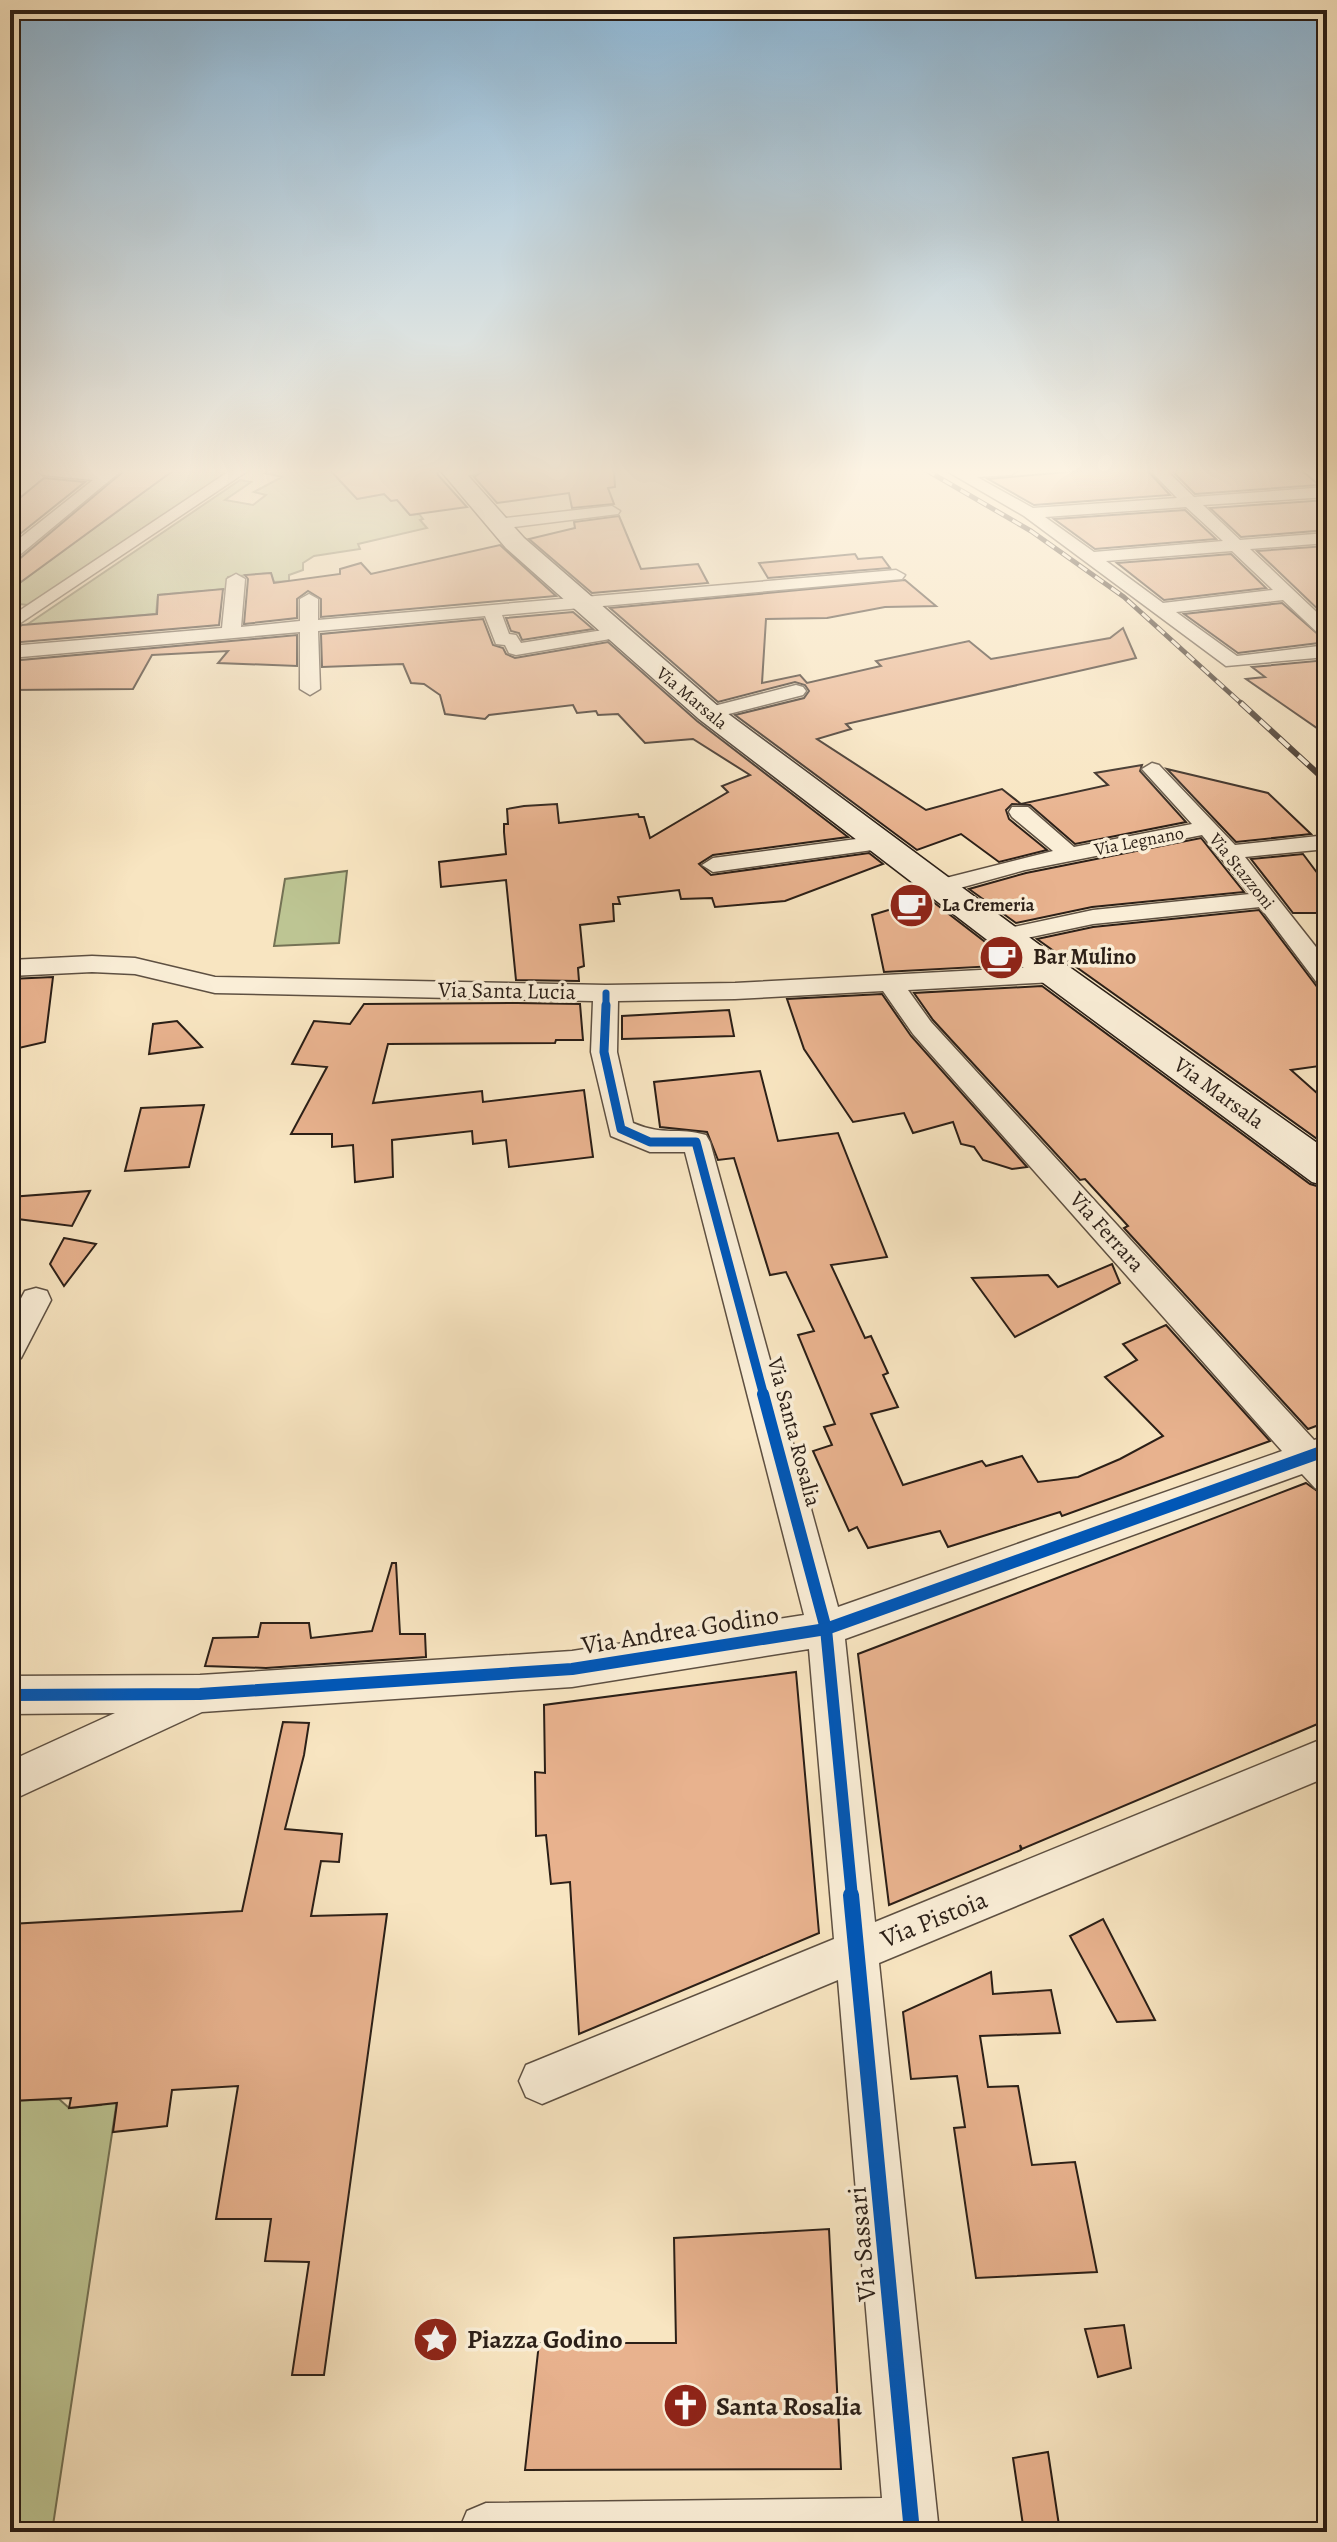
<svg xmlns="http://www.w3.org/2000/svg" width="1337" height="2542" font-family="Alegreya,serif">
  <style>
    .green { fill: #bdc593; stroke: #747255; stroke-width: 2 }
    .building { fill: #e8b28e; stroke: #2b1f17; stroke-width: 2 }
    .lines { fill: none; stroke-linecap: round; stroke-linejoin: round }
    .street-casing { stroke: #5e5042; stroke-width: 3 }
    .secondary-casing { stroke: #2b1f17; stroke-width: 3 }
    .street { fill: #faeed7; fill-rule: evenodd }
    .secondary { fill: #faeed7; fill-rule: evenodd }
    .rail-far1-casing { stroke: #2b1f17; stroke-width: 5 }
    .rail-casing { stroke: #2b1f17; stroke-width: 6 }
    .rail-far1 { stroke: #faeed7; stroke-width: 3; stroke-dasharray: 10; stroke-linecap: butt }
    .rail { stroke: #faeed7; stroke-width: 4; stroke-dasharray: 13; stroke-linecap: butt }
    .cycleway-far3-casing { stroke: #faeed7; stroke-width: 11 }
    .cycleway-far2-casing { stroke: #faeed7; stroke-width: 14 }
    .cycleway-far1-casing { stroke: #faeed7; stroke-width: 17 }
    .cycleway-casing { stroke: #faeed7; stroke-width: 21 }
    .cycleway-far3 { stroke: #0057b8; stroke-width: 7 }
    .cycleway-far2 { stroke: #0057b8; stroke-width: 9 }
    .cycleway-far1 { stroke: #0057b8; stroke-width: 12 }
    .cycleway { stroke: #0057b8; stroke-width: 16 }
    .labels { text-anchor: middle; dominant-baseline: central; stroke-width: 7; stroke-linejoin: round; paint-order: stroke }
    .far-street-label { font-size: 18px; fill: #2b1f17; stroke: #faeed7 }
    .far-poi-label { font-size: 18px; font-weight: bold; fill: #2b1f17; stroke: #faeed7; text-anchor: start }
    .poi-label { font-size: 22px; font-weight: bold; fill: #2b1f17; stroke: #faeed7; text-anchor: start }
    .street-label { font-size: 22px; fill: #2b1f17; stroke: #faeed7 }
    .near-street-label { font-size: 26px; fill: #2b1f17; stroke: #faeed7 }
    .near-poi-label { font-size: 26px; font-weight: bold; fill: #2b1f17; stroke: #faeed7; text-anchor: start }
  </style>
  <rect width="100%" height="100%" fill="#f8e5c1"/>
  <filter id="stains"><feTurbulence type="fractalNoise" baseFrequency=".0025" numOctaves="4"/><feColorMatrix values="0 0 0 0 .2 0 0 0 0 .09 0 0 0 0 .02 0 0 0 .5 -.17"/></filter>
  <radialGradient id="worn" r=".72"><stop offset=".6" stop-color="#630" stop-opacity="0"/><stop offset="1" stop-color="#630" stop-opacity=".3"/></radialGradient>
  <g class="green">
    <polygon points="172,470 232,470 28,605 10,603 10,590"/>
    <polygon points="270,470 377,470 338,479 357,499 384,494 408,498 403,507 410,515 419,514 423,519 420,520 427,528 358,544 360,549 314,556 303,563 303,570 289,575 289,581 274,582 271,573 228,577 227,589 158,595 156,614 25,626 240,480 251,482 225,500 253,505 266,495 254,492 282,477 265,473"/>
    <polygon points="347,871 339,943 274,946 285,879"/>
    <polygon points="119,2087 52,2532 10,2532 10,2101 59,2099 69,2108 101,2105"/>
  </g>
  <g class="building">
    <polygon points="125,470 174,470 10,590 10,562 18,560"/>
    <polygon points="330,470 437,470 438,475 467,507 410,515 397,500 391,501 384,494 357,499"/>
    <polygon points="501,470 614,470 615,487 608,488 614,504 572,508 569,493 497,503 474,477 482,472"/>
    <polygon points="1090,470 1147,470 1170,495 1034,505 988,479"/>
    <polygon points="1171,470 1301,470 1319,485 1195,494"/>
    <polygon points="44,478 85,482 10,542 10,506"/>
    <polygon points="1327,500 1327,530 1241,537 1210,508"/>
    <polygon points="1185,510 1216,539 1095,549 1054,519"/>
    <polygon points="619,516 641,569 698,564 708,583 592,593 529,539 575,528 574,522"/>
    <polygon points="500,545 556,596 321,617 321,599 308,591 297,599 297,618 244,624 248,579 245,575 271,573 274,583 340,574 340,569 361,563 371,574"/>
    <polygon points="1327,546 1327,618 1257,551"/>
    <polygon points="855,554 858,559 882,557 890,568 768,578 759,563"/>
    <polygon points="1231,554 1266,588 1164,600 1117,563"/>
    <polygon points="905,580 936,606 885,607 827,618 766,619 762,683 800,675 807,683 881,666 876,661 969,641 991,659 1110,638 1123,628 1136,658 846,724 851,729 817,739 926,810 1002,789 1021,804 1108,785 1095,773 1142,765 1140,771 1186,822 1075,844 1030,805 1012,804 1006,810 1009,819 1047,850 999,862 961,834 917,850 735,715 804,698 809,691 805,685 795,682 718,702 610,608"/>
    <polygon points="223,589 219,625 10,643 10,633 22,625 157,614 158,595"/>
    <polygon points="1282,603 1327,642 1238,653 1184,614"/>
    <polygon points="573,612 593,629 522,640 519,633 511,631 506,618"/>
    <polygon points="483,619 493,645 503,648 506,654 515,658 608,642 697,721 848,837 713,855 699,864 711,875 869,853 883,864 785,901 715,907 712,898 681,899 679,890 618,897 620,904 613,904 614,921 580,925 584,966 578,968 579,981 516,980 506,880 441,887 439,862 506,854 504,832 504,824 508,824 507,809 524,806 557,804 559,823 638,814 639,817 644,817 650,838 728,792 722,786 750,775 693,739 645,743 618,714 598,715 596,711 577,713 573,705 489,715 485,719 445,714 440,695 424,684 411,683 403,664 322,667 321,634"/>
    <polygon points="297,635 297,666 218,663 228,651 152,655 133,689 10,690 10,661"/>
    <polygon points="1327,660 1327,735 1246,679 1265,677 1252,667"/>
    <polygon points="1167,769 1268,793 1311,834 1236,842"/>
    <polygon points="1201,838 1244,892 1092,907 1016,923 969,889 1026,873"/>
    <polygon points="1303,854 1327,886 1327,913 1293,913 1251,859"/>
    <polygon points="928,898 1015,965 884,972 872,915"/>
    <polygon points="1259,910 1327,1000 1327,1065 1291,1070 1327,1102 1327,1146 1037,939 1093,927"/>
    <polygon points="53,977 45,1042 10,1050 10,979"/>
    <polygon points="1042,986 1310,1184 1327,1189 1327,1422 1308,1429 1124,1228 1128,1226 1085,1179 1080,1180 933,1020 914,993"/>
    <polygon points="882,994 911,1036 1027,1167 1012,1169 983,1160 974,1147 961,1144 953,1122 913,1133 904,1113 853,1122 804,1049 787,999"/>
    <polygon points="517,1003 580,1004 583,1040 556,1040 555,1043 388,1044 373,1103 482,1091 483,1102 584,1090 593,1157 509,1167 506,1140 473,1144 472,1131 392,1140 393,1177 355,1182 353,1145 332,1147 332,1134 291,1134 327,1067 292,1064 314,1021 350,1024 364,1004"/>
    <polygon points="729,1010 734,1036 622,1039 622,1016"/>
    <polygon points="177,1021 202,1047 149,1054 153,1024"/>
    <polygon points="760,1071 778,1141 838,1133 887,1257 831,1265 865,1338 871,1336 888,1373 883,1375 898,1407 871,1414 903,1485 982,1461 986,1466 1022,1456 1038,1482 1078,1477 1120,1459 1163,1436 1105,1377 1137,1360 1123,1344 1166,1325 1270,1441 1062,1516 1060,1512 948,1547 940,1531 868,1548 857,1527 849,1531 813,1451 832,1445 824,1427 835,1424 798,1335 814,1331 786,1272 770,1275 734,1158 718,1160 707,1132 660,1127 654,1082"/>
    <polygon points="204,1105 189,1167 125,1171 141,1108"/>
    <polygon points="90,1191 72,1226 10,1218 10,1197"/>
    <polygon points="64,1238 96,1244 64,1286 50,1264"/>
    <polygon points="1112,1264 1120,1283 1015,1337 972,1278 1048,1275 1058,1287"/>
    <polygon points="1306,1483 1327,1498 1327,1720 1022,1849 1020,1845 1021,1850 889,1905 858,1654"/>
    <polygon points="392,1563 396,1563 400,1634 425,1634 426,1657 266,1668 205,1666 213,1638 258,1637 261,1623 309,1623 311,1638 372,1631"/>
    <polygon points="796,1672 819,1933 579,2034 570,1882 551,1884 546,1835 536,1836 535,1772 545,1773 544,1705"/>
    <polygon points="283,1722 309,1723 304,1755 285,1829 342,1834 339,1862 321,1861 311,1916 387,1914 324,2375 292,2375 309,2262 265,2261 271,2219 216,2219 238,2086 172,2090 167,2126 113,2132 117,2103 69,2108 71,2098 10,2101 10,1924 242,1911"/>
    <polygon points="1103,1919 1155,2020 1117,2022 1070,1936"/>
    <polygon points="991,1972 993,1994 1051,1990 1060,2033 980,2036 988,2087 1018,2086 1032,2165 1075,2162 1097,2272 976,2278 954,2128 965,2127 957,2076 911,2079 903,2012"/>
    <polygon points="829,2229 841,2469 525,2470 539,2343 676,2343 674,2238"/>
    <polygon points="1124,2325 1131,2368 1098,2377 1085,2329"/>
    <polygon points="1048,2452 1060,2532 1024,2532 1013,2458"/>
  </g>
  <g class="lines">
    <defs>
      <g id="street">
        <polygon points="36,470 122,470 16,558 10,559 10,546 93,480 43,475"/>
        <polygon points="231,470 249,470 10,630 10,617"/>
        <path d="M447,470H480C474,477 457,478 448,475Z"/>
        <path d="M945,470H1018L1011,475L977,477L1033,508L1177,498L1150,470H1166L1194,497L1327,487V497L1203,505L1240,540L1327,533V543L1250,549L1327,622V637L1321,636L1283,600L1176,612L1237,656L1327,645V657L1226,666L1024,516ZM1186,507L1223,541L1094,552L1045,517ZM1232,551L1273,590L1163,603L1106,561Z"/>
        <polygon points="612,506 620,511 618,514 497,529 489,524 497,519"/>
        <polygon points="896,570 905,575 902,579 502,615 509,634 516,635 521,643 616,628 625,633 616,638 516,655 509,653 505,645 496,644 485,616 318,631 320,689 310,695 300,689 300,632 10,658 10,646 222,628 227,579 236,574 245,579 241,627 300,621 300,599 309,594 318,599 318,620"/>
        <polygon points="796,685 803,687 806,691 803,695 709,719 699,713 702,709"/>
        <polygon points="1152,763 1159,765 1235,845 1327,835 1327,849 1245,857 1327,961 1327,986 1318,984 1260,907 1093,924 1003,943 995,941 991,936 995,931 1093,910 1250,894 1202,835 1025,870 938,894 930,892 927,887 930,882 1053,851 1012,817 1009,812 1012,807 1028,807 1074,847 1192,824 1142,769"/>
        <polygon points="879,836 887,838 890,843 887,848 713,872 702,865 713,858"/>
        <path d="M92,956L135,958L215,977L606,985L735,983L1055,966L1064,969L1067,974L1064,979L1055,982L908,990L931,1022L1314,1440L1327,1436V1493L1315,1488L1302,1474L845,1639L875,1922L1327,1737V1777L879,1963L939,2532L459,2530L467,2511L486,2503L882,2498L838,1980L542,2104L526,2097L519,2081L526,2065L834,1939L809,1649L572,1687L202,1712L10,1801V1761L115,1713L10,1714V1676L200,1675L572,1651L804,1615L685,1152H650L611,1136L591,1052L593,1001L215,993L135,974L92,972L10,976V960ZM883,991L913,1034L1282,1451L838,1607L710,1142L706,1135C679,1127 663,1136 633,1123L617,1052L618,1001L735,999Z"/>
        <polygon points="36,1288 47,1291 51,1300 21,1358 10,1362 10,1319 25,1291"/>
      </g>
      <polygon id="secondary" points="440,470 463,470 524,538 719,707 1068,966 1327,1150 1327,1186 1312,1182 1042,982 699,719 506,548"/>
    </defs>
    <use href="#street" class="street-casing"/>
    <use href="#secondary" class="secondary-casing"/>
    <use href="#street" class="street"/>
    <use href="#secondary" class="secondary"/>
    <defs>
      <polyline id="rail-far1" points="926,470 1031,531 1124,597 1243,705"/>
      <polyline id="rail" points="1241,703 1327,782"/>
    </defs>
    <use href="#rail-far1" class="rail-far1-casing"/>
    <use href="#rail" class="rail-casing"/>
    <use href="#rail-far1" class="rail-far1"/>
    <use href="#rail" class="rail"/>
    <defs>
      <polyline id="cycleway-far3" points="606,1007 606,993"/>
      <polyline id="cycleway-far2" points="606,1005 604,1052 621,1129 650,1142 696,1142 764,1396"/>
      <g id="cycleway-far1">
        <polyline points="763,1394 826,1629 852,1897"/>
        <polyline points="10,1695 200,1694 572,1669 826,1629 1327,1450"/>
      </g>
      <polyline id="cycleway" points="851,1895 912,2532"/>
    </defs>
    <use href="#cycleway-far3" class="cycleway-far3-casing"/>
    <use href="#cycleway-far2" class="cycleway-far2-casing"/>
    <use href="#cycleway-far1" class="cycleway-far1-casing"/>
    <use href="#cycleway" class="cycleway-casing"/>
    <use href="#cycleway-far3" class="cycleway-far3"/>
    <use href="#cycleway-far2" class="cycleway-far2"/>
    <use href="#cycleway-far1" class="cycleway-far1"/>
    <use href="#cycleway" class="cycleway"/>
  </g>
  <linearGradient id="sky" x2="0" y2="1"><stop stop-color="#8cb7d7"/><stop offset="0.57" stop-color="#fcf3e3"/><stop offset="1" stop-color="#fcf3e3" stop-opacity="0"/></linearGradient>
  <rect width="1337" height="826" fill="url(#sky)"/>
  <defs>
    <symbol id="cafe-disc" viewBox="-11 -11 22 22"><circle r="9.5" fill="#8f2418" stroke="#faeed7"/><path d="M-5.5-4.5H6V0H3Q3 3.5 0 3.5H-2.5Q-5.5 3.5-5.5 0ZM3-3.2v2h1.7v-2ZM-6 4.5H4V6H-6Z" fill="#fff"/></symbol>
    <symbol id="sight-disc" viewBox="-11 -11 22 22"><circle r="9.5" fill="#8f2418" stroke="#faeed7"/><path d="M0-6L1.8-2.2L6-1.7L2.9 1.2L3.7 5.4L0 3.3L-3.7 5.4L-2.9 1.2L-6-1.7L-1.8-2.2Z" fill="#fff"/></symbol>
    <symbol id="church-disc" viewBox="-11 -11 22 22"><circle r="9.5" fill="#8f2418" stroke="#faeed7"/><path d="M-1.2-6h2.4v3.5h3.3v2.4h-3.3V6h-2.4V-.1h-3.3v-2.4h3.3Z" fill="#fff"/></symbol>
  </defs>
  <g fill-rule="evenodd">
    <use href="#cafe-disc" x="886" y="880" width="51" height="51"/>
    <use href="#cafe-disc" x="976" y="932" width="51" height="51"/>
    <use href="#sight-disc" x="410" y="2314" width="51" height="51"/>
    <use href="#church-disc" x="660" y="2380" width="51" height="51"/>
  </g>
  <g class="labels">
    <g class="far-street-label">
      <text transform="translate(692 698) rotate(40)">Via Marsala</text>
      <text transform="translate(1139 841) rotate(-11)">Via Legnano</text>
      <text transform="translate(1242 871) rotate(51)">Via Stazzoni</text>
    </g>
    <g class="far-poi-label">
      <text x="942" y="905">La Cremeria</text>
    </g>
    <g class="poi-label">
      <text x="1033" y="957">Bar Mulino</text>
    </g>
    <g class="street-label">
      <text transform="translate(507 991) rotate(1)">Via Santa Lucia</text>
      <text transform="translate(1219 1093) rotate(36)">Via Marsala</text>
      <text transform="translate(1107 1232) rotate(48)">Via Ferrara</text>
      <text transform="translate(794 1432) rotate(75)">Via Santa Rosalia</text>
    </g>
    <g class="near-street-label">
      <text transform="translate(680 1630) rotate(-9)">Via Andrea Godino</text>
      <text transform="translate(934 1919) rotate(-22)">Via Pistoia</text>
      <text transform="translate(862 2244) rotate(-95)">Via Sassari</text>
    </g>
    <g class="near-poi-label">
      <text x="467" y="2339">Piazza Godino</text>
      <text x="716" y="2406">Santa Rosalia</text>
    </g>
  </g>
  <rect width="1337" height="2542" fill="none" stroke="#f8e5c1" stroke-width="40"/>
  <rect x="12" y="12" width="1313" height="2518" fill="none" stroke="#2b1f17" stroke-width="4"/>
  <rect x="20" y="20" width="1297" height="2502" fill="none" stroke="#2b1f17" stroke-width="2"/>
  <rect width="100%" height="100%" filter="url(#stains)"/>
  <rect width="100%" height="100%" fill="url(#worn)"/>
</svg>
